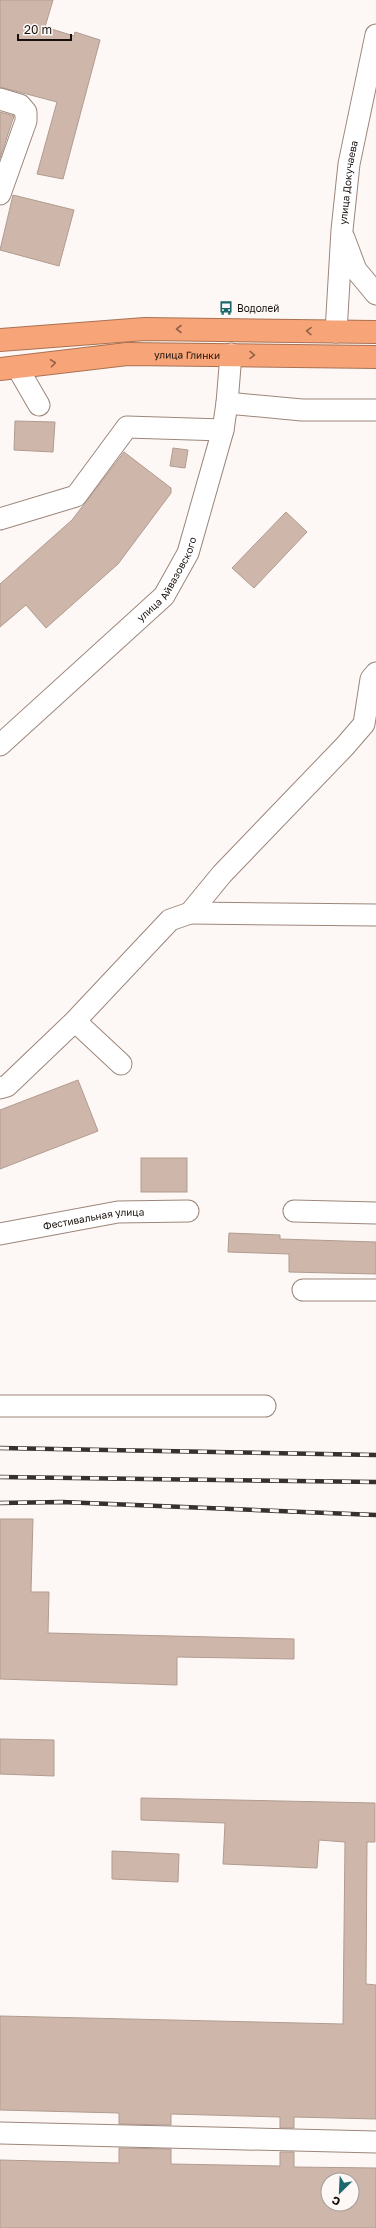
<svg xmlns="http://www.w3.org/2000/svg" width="376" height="2228" font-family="'Golos Text',sans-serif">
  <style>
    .building { fill: #ceb7aa; stroke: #b19b8f; fill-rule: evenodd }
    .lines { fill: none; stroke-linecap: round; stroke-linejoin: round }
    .minor-casing { stroke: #9c867a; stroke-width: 23 }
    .highway-casing { stroke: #a97152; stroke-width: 24 }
    .minor { stroke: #fff; stroke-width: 21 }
    .highway { stroke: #f7a578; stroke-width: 22 }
    .rail-casing { stroke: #38302d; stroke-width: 4.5 }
    .rail { stroke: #fdf8f6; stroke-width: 3; stroke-dasharray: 9; stroke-linecap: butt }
    .oneway { stroke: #936247 }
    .labels { text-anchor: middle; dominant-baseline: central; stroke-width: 4; stroke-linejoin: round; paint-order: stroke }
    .street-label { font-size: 10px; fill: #18100c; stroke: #fdf8f6 }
    .poi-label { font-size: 10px; fill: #18100c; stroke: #fdf8f6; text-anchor: start }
  </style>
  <rect width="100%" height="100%" fill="#fdf8f6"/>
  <g class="building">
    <polygon points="0,0 53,0 45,27 74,36 75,32 100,40 63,179 37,174 57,102 0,87"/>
    <polygon points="0,112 14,116 0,158"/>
    <polygon points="13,195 74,210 59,266 0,250"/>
    <polygon points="15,421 55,422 53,452 14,450"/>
    <polygon points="173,448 188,450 185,468 170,466"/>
    <polygon points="124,452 171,488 171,493 118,564 46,628 26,605 0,627 0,584 72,520"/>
    <polygon points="286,512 307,532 254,588 232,568"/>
    <polygon points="78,1080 98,1131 0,1169 0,1110"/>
    <rect x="141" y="1158" width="46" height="34"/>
    <polygon points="229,1233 280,1235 280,1239 376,1242 376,1274 289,1272 289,1254 228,1252"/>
    <polygon points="0,1519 33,1519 31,1592 49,1592 48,1633 294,1639 294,1659 177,1657 177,1685 0,1679"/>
    <polygon points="0,1739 54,1740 54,1776 0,1774"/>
    <polygon points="141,1798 375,1803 375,1842 367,1842 366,1984 376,1985 376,2119 294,2117 294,2128 280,2128 280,2117 171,2114 171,2125 119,2124 119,2113 0,2110 0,2016 343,2024 345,1842 319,1840 317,1868 223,1864 225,1823 141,1820"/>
    <polygon points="112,1851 179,1854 178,1882 112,1879"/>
    <path d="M119,2148L171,2149V2164L280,2166V2152H294V2167L376,2168V2228H0V2160L119,2163ZM328,2180H352V2204H328Z"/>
  </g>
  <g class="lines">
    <defs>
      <g id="minor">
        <polyline points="0,99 20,105 26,112 26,121 0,194"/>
        <polyline points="344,238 356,270 376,294"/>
        <path id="s1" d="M336,332L342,230L349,164L376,35"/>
        <polyline points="17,367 39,405"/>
        <polyline points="227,403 302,410 376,410"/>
        <polyline points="0,519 76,496 127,427 223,430"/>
        <path id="s2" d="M0,745L164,596L188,553L223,430L227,403L231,354"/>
        <polyline points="190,913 376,915"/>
        <polyline points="121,1064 75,1021 170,920 190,913 222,874 345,746 364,724 371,679 376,673"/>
        <polyline points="0,1088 7,1086 75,1021"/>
        <polyline points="294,1211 376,1213"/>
        <path id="s3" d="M0,1234L118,1212L188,1211"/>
        <polyline points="303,1290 376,1290"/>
        <polyline points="0,1406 265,1406"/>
        <polyline points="0,2133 376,2142"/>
      </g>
      <g id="highway">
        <polyline points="0,340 145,329 376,332"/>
        <path id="s4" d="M0,369L127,354L376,357"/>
      </g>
    </defs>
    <use href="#minor" class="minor-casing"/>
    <use href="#highway" class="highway-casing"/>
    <use href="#minor" class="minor"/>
    <use href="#highway" class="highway"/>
    <defs>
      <g id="rail">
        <polyline points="0,1448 376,1455"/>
        <polyline points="0,1477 376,1482"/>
        <polyline points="0,1503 62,1502 376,1515"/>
      </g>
    </defs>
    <use href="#rail" class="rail-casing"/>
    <use href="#rail" class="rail"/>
  </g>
  <defs><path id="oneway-chevron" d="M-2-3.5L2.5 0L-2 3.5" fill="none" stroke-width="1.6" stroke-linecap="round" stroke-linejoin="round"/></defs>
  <g class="oneway">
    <use href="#oneway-chevron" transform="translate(179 329) rotate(-180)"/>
    <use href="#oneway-chevron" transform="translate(309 331) rotate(-179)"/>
    <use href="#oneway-chevron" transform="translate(252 355) rotate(1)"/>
    <use href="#oneway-chevron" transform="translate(53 363) rotate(-7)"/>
  </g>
  <defs>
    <symbol id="bus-bare" viewBox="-9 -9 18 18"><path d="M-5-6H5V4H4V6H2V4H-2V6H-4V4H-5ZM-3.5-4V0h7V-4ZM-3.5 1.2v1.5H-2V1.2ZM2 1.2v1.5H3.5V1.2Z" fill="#1a686b" stroke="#fdf8f6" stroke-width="2.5" paint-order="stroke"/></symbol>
  </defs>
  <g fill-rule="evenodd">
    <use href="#bus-bare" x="216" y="298" width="20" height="20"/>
  </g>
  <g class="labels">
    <g class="street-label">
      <text stroke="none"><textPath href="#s1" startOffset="150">улица Докучаева</textPath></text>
      <text stroke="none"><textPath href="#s4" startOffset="188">улица Глинки</textPath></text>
      <text stroke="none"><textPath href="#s2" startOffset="237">улица Айвазовского</textPath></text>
      <text stroke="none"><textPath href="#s3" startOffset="95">Фестивальная улица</textPath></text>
    </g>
    <g class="poi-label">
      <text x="237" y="308">Водолей</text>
    </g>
  </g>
  <g transform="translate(340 2192) rotate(204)"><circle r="19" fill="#fdf8f6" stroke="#a19b98"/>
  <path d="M0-3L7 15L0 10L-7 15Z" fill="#1a686b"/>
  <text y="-6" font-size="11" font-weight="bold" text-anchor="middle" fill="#18100c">С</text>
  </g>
  <path d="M18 34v6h53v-6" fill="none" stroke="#18100c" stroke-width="2"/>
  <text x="24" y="34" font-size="12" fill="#18100c" stroke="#fdf8f6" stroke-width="3" paint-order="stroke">20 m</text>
</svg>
